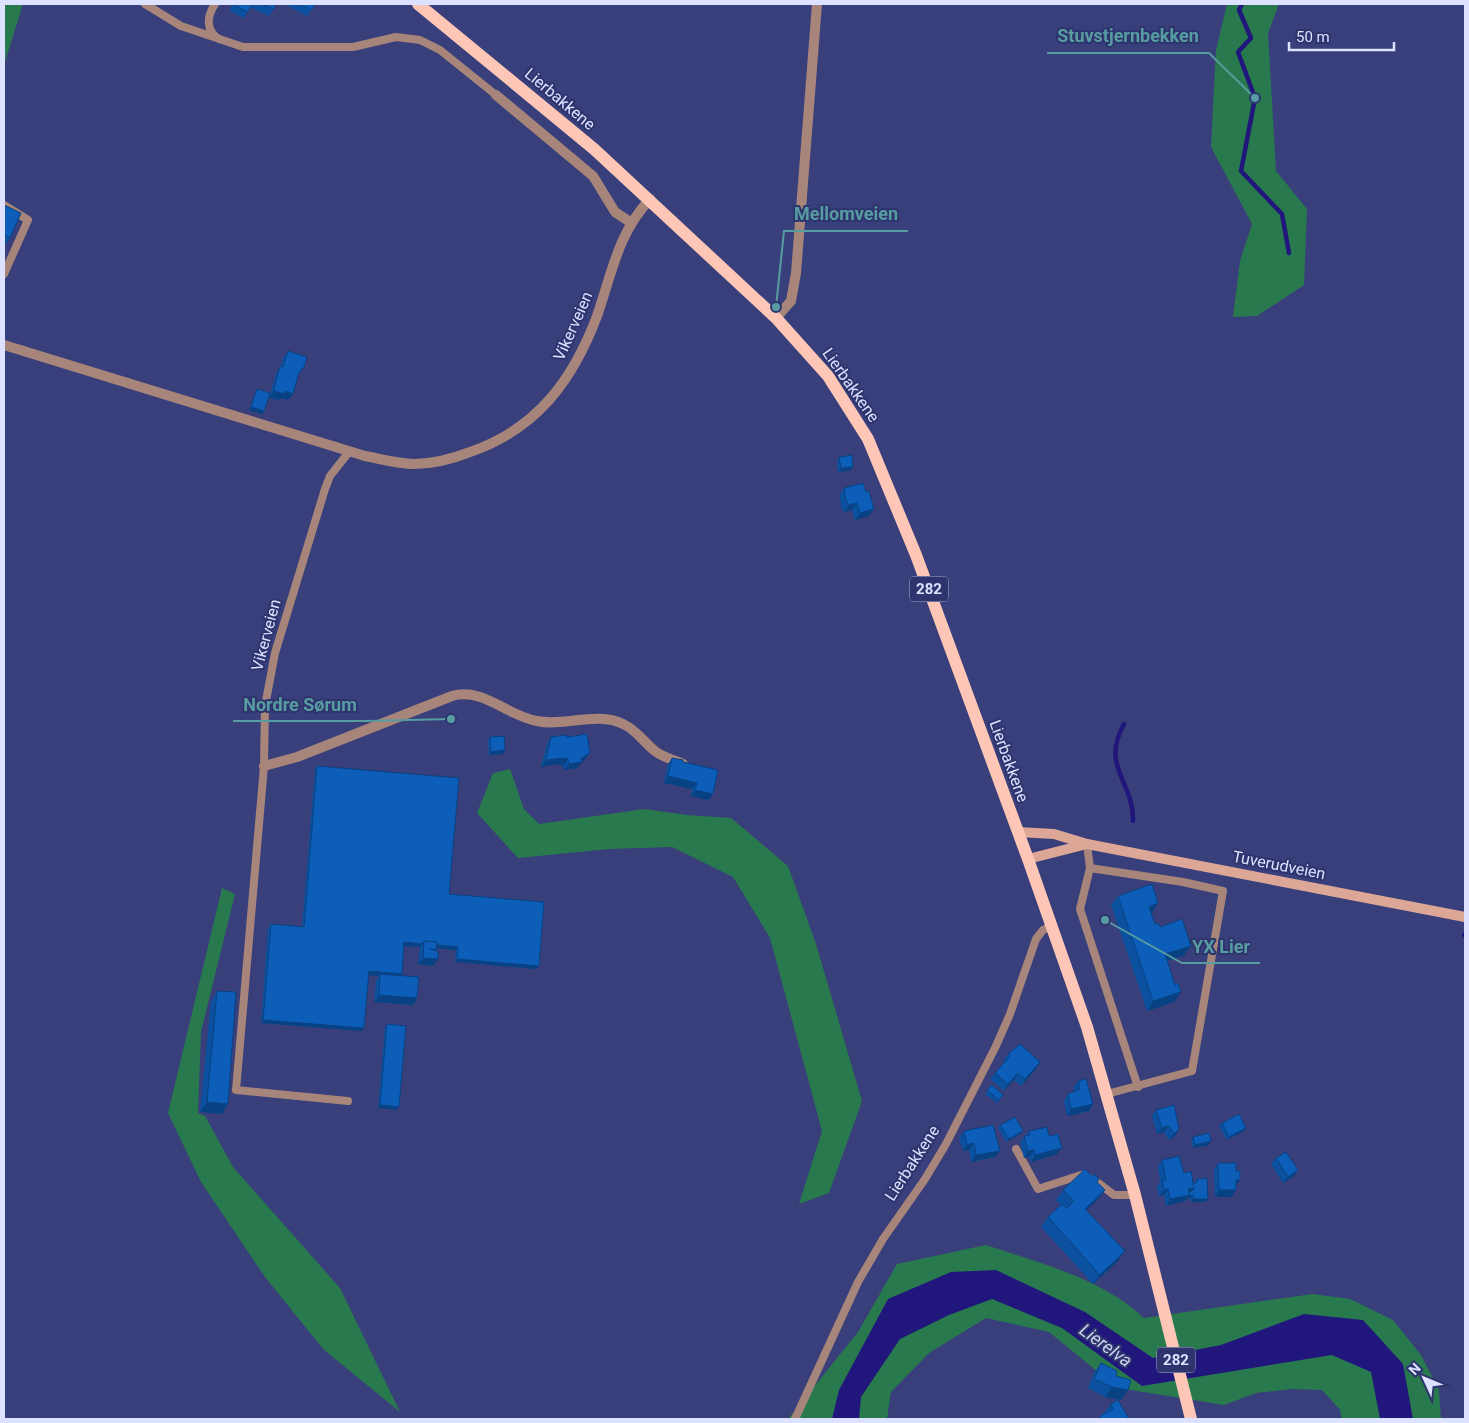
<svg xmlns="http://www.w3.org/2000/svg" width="1469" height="1423" font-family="Roboto,sans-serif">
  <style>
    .green { fill: #28794e }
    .water { fill: #21167c }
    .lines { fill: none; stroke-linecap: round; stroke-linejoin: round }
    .stream { stroke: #21167c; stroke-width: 4.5 }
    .lane { stroke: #a7857b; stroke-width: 8 }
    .street { stroke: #a7857b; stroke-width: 10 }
    .secondary { stroke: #dda798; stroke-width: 10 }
    .primary { stroke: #fdc6b6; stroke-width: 12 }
    .wall { fill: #0b519f }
    .shaded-wall { fill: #094282 }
    .building { fill: #0d5eb9; stroke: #094282 }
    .labels { text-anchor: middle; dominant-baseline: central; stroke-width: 4; stroke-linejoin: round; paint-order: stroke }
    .shield { fill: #2e346e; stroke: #a8aed4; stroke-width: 1 }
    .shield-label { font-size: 15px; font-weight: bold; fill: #dce2ff }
    .street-label { font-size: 16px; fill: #dce2ff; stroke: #2e346e }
    .water-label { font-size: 18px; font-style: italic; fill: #cad0eb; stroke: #2e346e }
    .leader { fill: none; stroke: #579ca1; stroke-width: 2 }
    .callout-dot { fill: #579ca1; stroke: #2e346e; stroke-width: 2 }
    .callout-label { font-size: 18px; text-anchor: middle; font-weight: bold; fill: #579ca1; stroke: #2e346e; stroke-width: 4; stroke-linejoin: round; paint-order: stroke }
  </style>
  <rect width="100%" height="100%" fill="#383f7a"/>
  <g class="green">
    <polygon points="4,4 23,4 4,65"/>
    <polygon points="1227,4 1279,4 1268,33 1276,171 1307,209 1304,285 1257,316 1233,317 1240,261 1252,224 1211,147 1216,50"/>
    <polygon points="510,769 524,809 539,824 644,809 687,815 731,818 788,866 816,944 862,1101 829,1193 799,1204 822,1131 770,938 733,877 672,847 610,849 518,858 477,813 493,773"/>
    <polygon points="222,888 235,894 201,1032 198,1113 205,1116 233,1167 340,1288 400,1412 323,1349 265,1277 201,1182 168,1113"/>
    <path d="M986,1245C1039,1263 1102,1278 1144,1318L1313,1294L1350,1299L1393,1320L1421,1355L1439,1390L1441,1419H1342L1340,1410L1322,1390L1292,1389L1256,1393L1224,1405L1125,1389L1098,1372L1049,1332L986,1318L929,1353L891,1392L887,1419H788L858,1332L897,1264Z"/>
  </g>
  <polygon class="water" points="996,1270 1085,1312 1153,1358 1221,1345 1304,1314 1363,1320 1403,1364 1413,1419 1380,1419 1371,1372 1332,1355 1142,1386 1062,1328 992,1299 949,1315 900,1339 861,1397 859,1419 832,1419 839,1390 888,1299 951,1272"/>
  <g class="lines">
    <g class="stream">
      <polyline points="1242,4 1239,10 1251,38 1238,52 1255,98 1241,171 1282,214 1289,253"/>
      <path d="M1124,724C1100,767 1134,781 1133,821"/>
      <polyline points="1464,935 1465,936"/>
    </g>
    <g class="lane">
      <polyline points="145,4 181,26 243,47 353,47 396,37 420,40 440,50 496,95"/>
      <path d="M215,4C207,16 205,30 219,39"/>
      <polyline points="4,205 28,220 4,274"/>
      <polyline points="1087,844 1090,868 1183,882 1223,891 1192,1071 1107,1094"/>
      <polyline points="1090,868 1080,909 1138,1087"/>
      <polyline points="348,1101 236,1090 264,766 265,706 275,653 325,489 330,476 349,452"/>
      <polyline points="1016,1149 1038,1189 1081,1175 1093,1179 1114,1195 1135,1195"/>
      <polyline points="795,1419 858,1282 883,1239 925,1179 946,1144 996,1046 1010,1014 1036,939 1043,930 1052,926"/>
    </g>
    <g class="street">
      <polyline points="496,95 593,176 615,212 630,222"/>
      <polyline points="776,318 791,301 796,273 817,4"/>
      <path d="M4,345L365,456C381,459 398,464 414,464C433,464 452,459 470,452C537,429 573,380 597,316C612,273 618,233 650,199"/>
      <path d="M264,766L297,757L452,696C483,687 507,716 537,721C564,727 597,711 623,724C637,730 644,743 655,751C662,757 674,760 683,764"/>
    </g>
    <g class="secondary">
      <polyline points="1018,832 1054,834 1087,844 1465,917"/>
      <polyline points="1028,859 1087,844"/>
    </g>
    <polyline class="primary" points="418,4 594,149 776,318 828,376 868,439 916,555 1028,859 1087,1027 1135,1195 1191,1419"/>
  </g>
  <g class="wall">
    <polygon points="232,4 315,4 307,16 286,5 276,5 269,16 250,7 244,18 230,11"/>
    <polygon points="4,205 10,238 6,244 4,243"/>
    <polygon points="288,351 304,367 298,375 293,394 288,400 281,398 279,400 269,398 276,373 281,366 283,358"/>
    <polygon points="257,389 262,414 249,410 255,393"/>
    <polygon points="839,457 851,470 838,472 837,460"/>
    <polygon points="844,488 869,516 855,520 852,510 844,512 841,507 840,495"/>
    <polygon points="490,737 503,754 489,755 488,740"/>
    <polygon points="551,737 567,737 590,753 585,759 582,761 577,768 564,770 563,766 559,764 541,767 547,744"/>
    <polygon points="672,758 683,762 713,794 709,800 691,796 692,789 664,783 668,764"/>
    <polygon points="317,766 449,894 537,969 455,962 456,950 436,948 436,951 438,959 433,966 418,964 420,947 404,946 402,974 401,976 417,998 413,1005 374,1002 376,981 379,976 369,975 362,1031 261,1023 268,928 271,924 302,927 315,769"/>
    <polygon points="1118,896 1158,903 1151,913 1155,924 1191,946 1184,955 1167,961 1175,985 1181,992 1174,1002 1147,1011 1111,905"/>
    <polygon points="217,991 228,1104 222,1114 200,1112 211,1001"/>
    <polygon points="387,1024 397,1110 378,1108 385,1027"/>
    <polygon points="1008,1054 1040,1062 1036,1069 1021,1086 1014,1080 1004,1091 990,1079 1005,1062 1003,1061"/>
    <polygon points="1078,1081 1089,1111 1067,1116 1064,1101 1068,1094 1075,1092 1073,1088"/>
    <polygon points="992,1085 1003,1095 997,1103 985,1094"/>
    <polygon points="1156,1110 1179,1129 1175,1136 1169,1140 1164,1132 1157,1134 1152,1116"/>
    <polygon points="1222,1123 1244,1131 1227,1140 1219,1126"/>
    <polygon points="1000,1125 1020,1134 1006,1142 998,1128"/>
    <polygon points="964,1131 1000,1151 995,1157 971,1162 969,1150 963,1151 959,1138"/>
    <polygon points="1029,1131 1049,1136 1057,1154 1031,1162 1029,1157 1024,1158 1020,1142"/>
    <polygon points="1193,1137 1209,1145 1193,1148 1191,1140"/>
    <polygon points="1276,1158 1293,1177 1283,1183 1271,1164"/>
    <polygon points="1162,1160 1184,1173 1193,1184 1195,1183 1195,1182 1197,1179 1206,1202 1191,1202 1190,1198 1187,1199 1185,1201 1166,1206 1164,1195 1159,1196 1157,1187 1160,1183 1158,1167"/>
    <polygon points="1218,1163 1236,1171 1240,1180 1236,1186 1236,1190 1231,1197 1215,1197 1214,1169"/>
    <polygon points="1097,1182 1105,1190 1098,1199 1086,1210 1118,1261 1093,1284 1041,1227 1048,1217 1061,1205 1056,1200 1063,1190"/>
    <polygon points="1101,1363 1116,1376 1128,1390 1121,1400 1105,1397 1088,1388 1094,1373"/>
    <polygon points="1111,1404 1129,1419 1097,1419 1100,1416 1104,1413"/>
  </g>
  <g class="shaded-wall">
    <polygon points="275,4 288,4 286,5 274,5"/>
    <polygon points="274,391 285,391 293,394 288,400 281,398 279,400 269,398"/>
    <polygon points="251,407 264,411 262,414 249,410"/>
    <polygon points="853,467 851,470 838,472 841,468"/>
    <polygon points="857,503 852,510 844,512 849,505"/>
    <polygon points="874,509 869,516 855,520 860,513"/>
    <polygon points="505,750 503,754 489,755 491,752"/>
    <polygon points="590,753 585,759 581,762 582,762 577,768 564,770 569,764 581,758"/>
    <polygon points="564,758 568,759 563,766 559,764 541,767 546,760"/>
    <polygon points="668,776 697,783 692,789 664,783"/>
    <polygon points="695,790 713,794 709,800 691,796"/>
    <polygon points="1158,903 1152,913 1142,916 1149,907"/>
    <polygon points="404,942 422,944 420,947 402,946"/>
    <polygon points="424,944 458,947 456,950 424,947"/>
    <polygon points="1191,946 1184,955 1158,964 1165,954"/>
    <polygon points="423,958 438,959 433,966 418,964"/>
    <polygon points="457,959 539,966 537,969 455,962"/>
    <polygon points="369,971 402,974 400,977 380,974 379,976 367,975"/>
    <polygon points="1181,992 1174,1002 1147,1011 1153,1001"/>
    <polygon points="379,995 417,998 413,1005 374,1002"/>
    <polygon points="263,1020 364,1028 362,1031 261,1023"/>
    <polygon points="1040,1062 1036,1069 1021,1086 1025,1079"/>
    <polygon points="1018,1073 1014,1080 1004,1091 1008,1084"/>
    <polygon points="207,1102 228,1104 222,1114 200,1112"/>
    <polygon points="1093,1104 1089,1111 1067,1116 1071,1109"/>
    <polygon points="380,1105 399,1107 397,1110 378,1108"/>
    <polygon points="1169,1126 1164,1132 1157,1134 1162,1128"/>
    <polygon points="1246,1128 1244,1131 1227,1140 1229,1137"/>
    <polygon points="1179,1129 1175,1136 1169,1140 1174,1134"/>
    <polygon points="1023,1131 1020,1134 1006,1142 1009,1139"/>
    <polygon points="1211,1141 1209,1145 1193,1148 1195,1145"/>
    <polygon points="974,1143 969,1150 963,1151 967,1145"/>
    <polygon points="1062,1148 1057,1154 1031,1162 1035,1155"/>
    <polygon points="1034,1150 1029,1157 1024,1158 1028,1151"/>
    <polygon points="1000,1151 995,1157 971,1162 976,1155"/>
    <polygon points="1298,1170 1293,1177 1283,1183 1288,1177"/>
    <polygon points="1236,1180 1240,1180 1235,1187"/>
    <polygon points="1194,1188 1193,1195 1190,1198 1187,1199 1185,1201 1166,1206 1170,1199 1188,1189"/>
    <polygon points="1168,1189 1164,1195 1159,1196 1164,1190"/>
    <polygon points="1105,1190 1098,1199 1078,1218 1085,1209"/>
    <polygon points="1219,1190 1236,1190 1231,1197 1215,1197"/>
    <polygon points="1193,1199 1208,1199 1206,1202 1191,1202"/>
    <polygon points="1125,1251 1118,1261 1093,1284 1100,1275"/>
    <polygon points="1112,1387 1128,1390 1121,1400 1105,1397"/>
  </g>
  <g class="building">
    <polygon points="235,4 252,4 248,12 234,5"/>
    <polygon points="262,4 276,4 274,9"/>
    <polygon points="300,4 315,4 312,10"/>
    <polygon points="4,205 21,213 10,238 4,235"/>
    <polygon points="288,351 307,357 304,367 299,372 293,394 285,391 284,394 274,391 274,388 280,366 283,367"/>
    <polygon points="257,389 270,393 264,411 251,407"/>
    <polygon points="852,455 853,467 841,468 839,457"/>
    <polygon points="863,483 866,492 869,491 874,509 860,513 857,503 849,505 846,501 844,488"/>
    <polygon points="587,734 590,753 581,758 582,762 569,764 568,759 564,758 546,760 551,737 565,735 567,737"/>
    <polygon points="504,736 505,750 491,752 490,737"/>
    <polygon points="672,758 683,760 683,762 718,770 713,794 695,790 697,783 668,776"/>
    <polygon points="317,766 459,778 449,894 544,902 539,966 457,959 458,947 437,945 437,942 424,941 422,944 404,942 402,974 369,971 364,1028 263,1020 271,924 304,927"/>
    <polygon points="1152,884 1158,903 1149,907 1155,924 1158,923 1160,927 1182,919 1191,946 1165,954 1175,985 1178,983 1181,992 1153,1001 1118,896"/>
    <polygon points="424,941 437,942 436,950 429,949 438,951 438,959 423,958"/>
    <polygon points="380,974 419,977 417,998 379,995"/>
    <polygon points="217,991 236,992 228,1104 207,1102"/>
    <polygon points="387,1024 406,1026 399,1107 380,1105"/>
    <polygon points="1020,1044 1040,1062 1025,1079 1018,1073 1008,1084 995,1073 1010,1056 1008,1054"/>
    <polygon points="1086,1079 1093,1104 1071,1109 1068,1094 1080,1089 1078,1081"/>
    <polygon points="992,1085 1003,1095 999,1100 987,1090"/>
    <polygon points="1174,1105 1179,1129 1174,1134 1169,1126 1162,1128 1156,1110"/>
    <polygon points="1239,1114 1246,1128 1229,1137 1222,1123"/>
    <polygon points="1015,1117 1023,1131 1009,1139 1000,1125"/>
    <polygon points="993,1125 1000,1151 976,1155 974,1143 967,1145 964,1131"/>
    <polygon points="1047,1127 1049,1136 1058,1134 1062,1148 1035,1155 1034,1150 1028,1151 1024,1136 1030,1135 1029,1131"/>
    <polygon points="1209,1133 1211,1141 1195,1145 1193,1137"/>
    <polygon points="1286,1152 1298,1170 1288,1177 1276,1158"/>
    <polygon points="1179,1156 1184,1173 1191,1171 1194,1188 1188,1189 1190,1195 1170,1199 1168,1189 1164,1190 1162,1180 1166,1180 1162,1160"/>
    <polygon points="1218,1163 1236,1163 1236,1171 1240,1171 1240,1180 1236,1180 1236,1190 1219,1190"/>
    <polygon points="1085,1169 1092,1176 1094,1174 1099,1179 1097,1182 1105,1190 1085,1209 1125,1251 1100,1275 1048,1217 1062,1204 1067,1208 1074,1201 1063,1190"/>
    <polygon points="1207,1178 1208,1199 1193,1199 1193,1195 1189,1196 1190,1195 1189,1192 1192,1191 1194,1188 1193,1184 1197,1182 1197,1179"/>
    <polygon points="1101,1363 1117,1371 1116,1376 1131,1380 1128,1390 1112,1387 1094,1379"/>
    <polygon points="1118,1400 1129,1419 1102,1419 1100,1416 1113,1409 1111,1404"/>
  </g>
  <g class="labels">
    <g class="shield">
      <rect x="910" y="576.5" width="38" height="25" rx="4"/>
      <rect x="1157" y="1347.5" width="38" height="25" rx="4"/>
    </g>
    <g class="shield-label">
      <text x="929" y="589">282</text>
      <text x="1176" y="1360">282</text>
    </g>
    <g class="street-label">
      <text transform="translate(560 99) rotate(40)">Lierbakkene</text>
      <text transform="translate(573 326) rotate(-66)">Vikerveien</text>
      <text transform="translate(851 385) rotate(55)">Lierbakkene</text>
      <text transform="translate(266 635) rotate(-75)">Vikerveien</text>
      <text transform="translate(1009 761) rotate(70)">Lierbakkene</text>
      <text transform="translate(1279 865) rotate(11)">Tuverudveien</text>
      <text transform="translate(912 1163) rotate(-57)">Lierbakkene</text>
    </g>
    <g class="water-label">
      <text transform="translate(1106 1345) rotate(36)">Lierelva</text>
    </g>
  </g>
  <path class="leader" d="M1255 98L1209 53H1047M776 307L784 231H908M451 719L366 721H233M1105 920L1182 963H1260"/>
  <g class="callout-dot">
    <circle cx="1255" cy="98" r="5"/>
    <circle cx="776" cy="307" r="5"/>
    <circle cx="451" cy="719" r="5"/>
    <circle cx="1105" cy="920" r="5"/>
  </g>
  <g class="callout-label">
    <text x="1128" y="42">Stuvstjernbekken</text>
    <text x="846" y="220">Mellomveien</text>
    <text x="300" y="711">Nordre Sørum</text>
    <text x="1221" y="953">YX Lier</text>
  </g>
  <rect width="1469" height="1423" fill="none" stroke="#dce2ff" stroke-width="10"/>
  <g transform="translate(1424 1378) rotate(314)" stroke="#2e346e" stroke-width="4" paint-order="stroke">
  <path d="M0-4L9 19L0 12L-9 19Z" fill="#dce2ff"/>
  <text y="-8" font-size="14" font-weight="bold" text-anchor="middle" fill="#dce2ff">N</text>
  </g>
  <path d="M1289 42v8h105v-8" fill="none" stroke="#dce2ff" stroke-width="2.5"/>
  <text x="1296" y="42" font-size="15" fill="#dce2ff" stroke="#2e346e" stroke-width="4" paint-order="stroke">50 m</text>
</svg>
